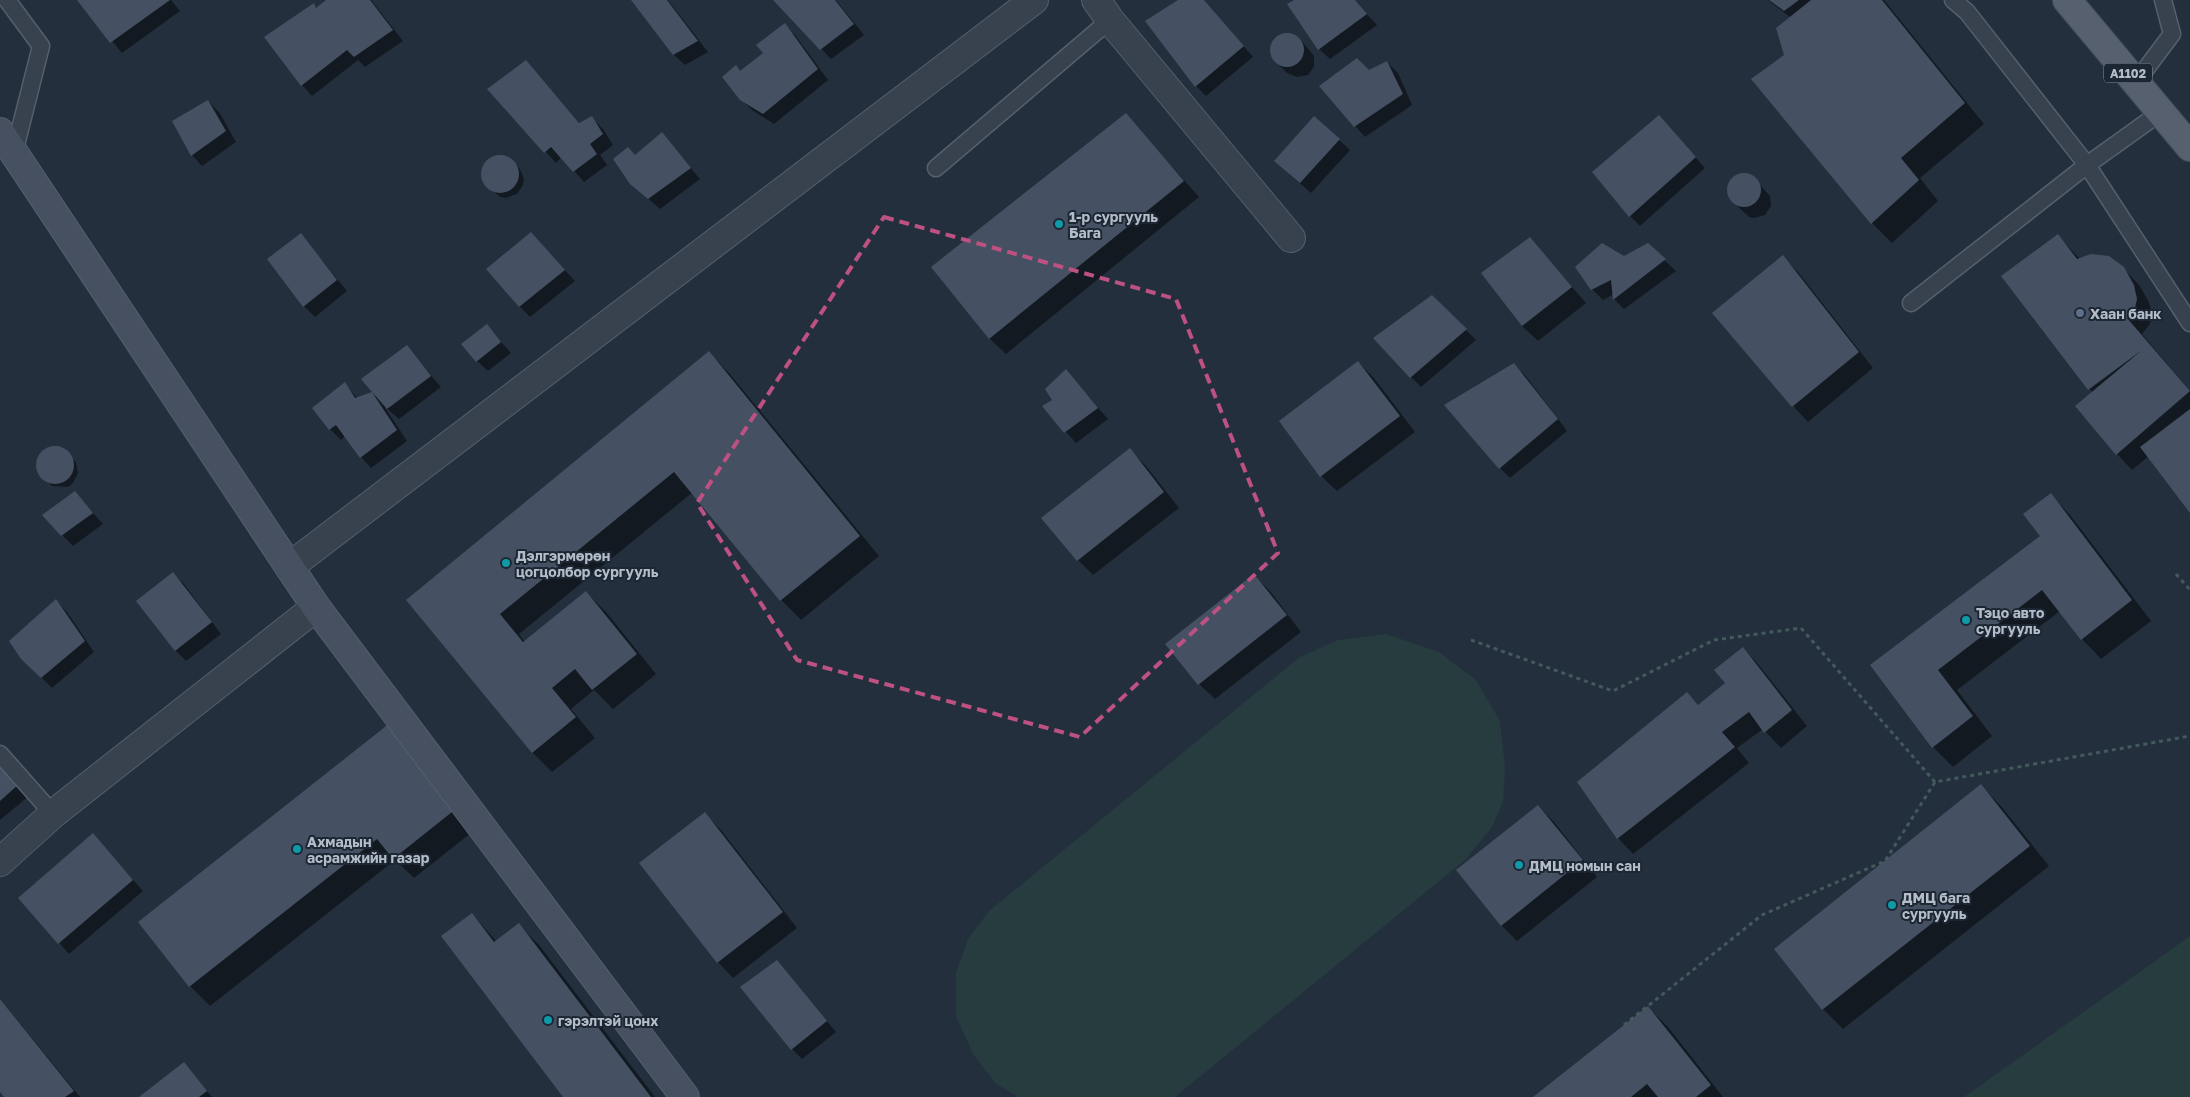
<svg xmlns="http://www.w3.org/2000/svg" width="2190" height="1097" font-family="'Golos Text',sans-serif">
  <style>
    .green { fill: #263c3f }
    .shadow { fill: #0007 }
    .building { fill: #455162 }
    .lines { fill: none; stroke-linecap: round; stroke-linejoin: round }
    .lane-casing { stroke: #565f6c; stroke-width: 19 }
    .street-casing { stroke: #565f6c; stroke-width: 30 }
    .secondary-casing { stroke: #565f6c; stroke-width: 30 }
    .primary-casing { stroke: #414a57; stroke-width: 30 }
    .path { stroke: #44595c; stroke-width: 3; stroke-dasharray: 4 4; stroke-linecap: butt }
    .lane { stroke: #38414e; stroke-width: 16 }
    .street { stroke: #38414e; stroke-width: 28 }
    .secondary { stroke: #465061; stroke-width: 28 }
    .primary { stroke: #56606e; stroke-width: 28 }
    .marked { fill: none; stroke: #bd5182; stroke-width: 4; stroke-dasharray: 10 6; stroke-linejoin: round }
    .culture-dot { fill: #0f9aa8; stroke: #1d2633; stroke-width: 2 }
    .service-dot { fill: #5c6f8a; stroke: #1d2633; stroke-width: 2 }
    .labels { text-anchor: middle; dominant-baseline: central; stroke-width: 4; stroke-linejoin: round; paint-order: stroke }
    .shield { fill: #1d2633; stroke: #878f9c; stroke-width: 1 }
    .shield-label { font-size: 12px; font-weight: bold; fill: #b4bcc9 }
    .poi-label { font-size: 14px; font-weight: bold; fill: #b4bcc9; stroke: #1d2633; text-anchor: start }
  </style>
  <rect width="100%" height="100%" fill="#242f3e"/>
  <g class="green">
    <polygon points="1386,634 1439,652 1476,680 1500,721 1505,768 1503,802 1492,827 1465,860 1175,1097 1018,1097 995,1083 973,1054 956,1016 956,973 968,939 989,911 1300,657 1338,640"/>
    <polygon points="2190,936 2190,1097 1964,1097"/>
  </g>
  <g class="shadow">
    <polygon points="78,0 171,0 180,11 122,53"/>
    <polygon points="329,0 371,0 403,41 365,67 358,60 312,96 302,85 314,5 317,8"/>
    <polygon points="633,0 668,0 708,52 685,65 674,55"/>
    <polygon points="775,0 836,0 864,35 831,59"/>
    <polygon points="1181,0 1204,0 1253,57 1206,96 1196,86"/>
    <polygon points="1297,0 1354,0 1377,25 1330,59 1319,49"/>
    <polygon points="1768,0 1884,0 1984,124 1920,178 1938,201 1892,243 1872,223 1785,56 1791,18"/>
    <polygon points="785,25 795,35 828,80 774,124 752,110 741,99 741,72 765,54"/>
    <polygon points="1292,34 1301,40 1314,56 1314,67 1308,75 1297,77 1287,73 1276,62 1271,52 1273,42 1281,35"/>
    <polygon points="526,61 580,124 592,118 603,129 613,145 600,155 607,165 584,182 562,157 556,163 488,89"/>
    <polygon points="1387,62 1398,73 1412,105 1365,137 1320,86 1368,71"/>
    <polygon points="208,101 219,112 236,142 202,166 192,155 174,121"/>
    <polygon points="1126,115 1199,197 1006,354 990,339 933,267"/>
    <polygon points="1315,118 1350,150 1311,193 1286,171"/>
    <polygon points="1669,127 1705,168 1640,226 1630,216"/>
    <polygon points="662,134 700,179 660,209 643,194 635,156"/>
    <polygon points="500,156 506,157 515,163 520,169 524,179 523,185 517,194 506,198 500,197 485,183 482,171 489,160"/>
    <polygon points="1747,174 1752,176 1770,196 1771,206 1765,215 1754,218 1749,217 1730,199 1728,188 1729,184 1736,176"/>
    <polygon points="301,235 347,291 315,317 304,306 269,259"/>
    <polygon points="2057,235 2080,259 2123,268 2139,285 2149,302 2152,315 2150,324 2142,334 2190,391 2190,510 2149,456 2132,470 2117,454 2093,393 2003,277"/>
    <polygon points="1530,239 1586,303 1538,341 1522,326"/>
    <polygon points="541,245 575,281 530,317 519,306"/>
    <polygon points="1648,245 1676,271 1624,309 1614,299 1614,294 1603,300 1592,289 1624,257"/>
    <polygon points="1783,257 1798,272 1873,368 1808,422 1793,406"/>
    <polygon points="1432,296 1476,340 1421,387 1411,377"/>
    <polygon points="487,326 511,353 488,371 477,361"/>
    <polygon points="406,347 441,387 399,419 384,406 407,441 371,468 361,457 345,436 341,440 330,429 345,384 358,399 374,392"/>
    <polygon points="709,353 729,373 879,556 801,620 781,600 693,492 519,634 525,642 586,592 606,612 656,674 613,709 594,690 571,709 595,738 552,772 533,753 408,600"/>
    <polygon points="1358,362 1374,378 1415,432 1337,491 1321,476"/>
    <polygon points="1514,364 1525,375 1567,431 1510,478 1500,468"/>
    <polygon points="1066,371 1108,419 1076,443 1044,407 1053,400"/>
    <polygon points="56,447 62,449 76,462 78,473 73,483 68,487 52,486 38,471 38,459 45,450"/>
    <polygon points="1130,450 1146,466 1179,508 1093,575 1078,560"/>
    <polygon points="75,493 103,524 73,546 62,535"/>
    <polygon points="2051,495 2070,515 2151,621 2101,659 2082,639 2060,611 1957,690 1992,736 1953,767 1933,747 1871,665 2041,536"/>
    <polygon points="173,574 184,584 221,634 186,661 176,651 138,601"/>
    <polygon points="1254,576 1270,591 1301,632 1215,699 1199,684"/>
    <polygon points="56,601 67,612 94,652 52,688 22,658"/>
    <polygon points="1743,648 1758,664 1807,726 1781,748 1763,729 1737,748 1749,763 1633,854 1618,838 1578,783 1687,693 1699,706 1727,684"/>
    <polygon points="390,725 476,829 414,878 395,860 210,1006 190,986 140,923"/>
    <polygon points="0,764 29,796 0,820"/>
    <polygon points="1981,786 2001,806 2049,866 1843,1029 1823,1009 1776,949"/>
    <polygon points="1538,806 1554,822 1597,877 1517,941 1501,925"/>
    <polygon points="705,814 721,830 797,928 733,978 718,962"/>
    <polygon points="93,835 143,891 69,954 20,898"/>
    <polygon points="472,914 497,942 519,925 539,945 655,1097 564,1097"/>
    <polygon points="777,962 836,1032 802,1059 792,1049"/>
    <polygon points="0,999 80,1097 6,1097 0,1090"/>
    <polygon points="1648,1007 1668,1027 1723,1097 1535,1097"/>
    <polygon points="183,1064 212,1097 141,1097"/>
  </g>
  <g class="building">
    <polygon points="77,0 170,0 110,43"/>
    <polygon points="326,0 370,0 393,30 354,57 347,50 301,86 264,37 314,3 316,8"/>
    <polygon points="631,0 667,0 698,41 673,55"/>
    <polygon points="773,0 835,0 854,24 820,50"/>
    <polygon points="1178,0 1204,0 1244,46 1195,87 1145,21"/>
    <polygon points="1294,0 1355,0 1367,14 1318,50 1287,4"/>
    <polygon points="1769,0 1799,0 1784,11"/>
    <polygon points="1811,0 1882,0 1965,103 1901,158 1919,180 1871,224 1751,79 1784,55 1776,28"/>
    <polygon points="785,23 818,69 763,114 740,100 722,77 736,65 740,71 763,53 756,45"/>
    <circle cx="1287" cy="50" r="17"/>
    <polygon points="1357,58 1369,70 1387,61 1403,94 1354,127 1319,86"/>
    <polygon points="526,60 579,123 592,116 603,134 590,144 597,154 573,172 551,147 544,153 487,89"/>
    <polygon points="208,100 226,131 191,156 172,121"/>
    <polygon points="1126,113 1184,181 989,339 931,267"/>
    <polygon points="1659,115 1696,157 1629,217 1592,172"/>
    <polygon points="1314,116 1340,139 1300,183 1274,161"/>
    <polygon points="662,132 691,168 648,199 630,184 613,159 628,147 635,155"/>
    <circle cx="500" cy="174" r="19"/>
    <circle cx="1744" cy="190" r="17"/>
    <polygon points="531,232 565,270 519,307 486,269"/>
    <polygon points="301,233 337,280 303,307 267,259"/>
    <polygon points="2058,234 2077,259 2091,254 2109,256 2124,267 2134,285 2137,299 2135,308 2127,318 2190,391 2116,455 2075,406 2142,350 2088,390 2001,276"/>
    <polygon points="1530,237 1572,287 1522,326 1481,273"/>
    <polygon points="1602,243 1624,256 1648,243 1666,259 1613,300 1611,280 1591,290 1575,267"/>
    <polygon points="1783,255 1859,352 1792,407 1712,313"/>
    <polygon points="1432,295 1467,329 1410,378 1373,338"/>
    <polygon points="487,324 501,342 476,362 461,344"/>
    <polygon points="407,345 431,376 387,409 372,392 397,430 360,458 336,425 329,430 312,408 345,382 355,398 372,392 361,379"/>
    <polygon points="709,351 860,536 780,601 674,472 500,614 523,642 586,591 637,654 592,690 575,669 552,688 576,717 532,753 406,600"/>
    <polygon points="1358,361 1400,416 1320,477 1279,421"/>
    <polygon points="1514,363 1558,419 1499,469 1444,405"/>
    <polygon points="1066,369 1098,408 1064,433 1042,406 1052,400 1045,389"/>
    <polygon points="2190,409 2190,513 2140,447"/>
    <circle cx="55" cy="465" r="19"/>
    <polygon points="1130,448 1164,492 1077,561 1041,518"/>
    <polygon points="75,491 93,513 61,536 42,515"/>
    <polygon points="2051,493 2132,600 2081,640 2042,590 1938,670 1973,716 1932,748 1870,665 2040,536 2023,514"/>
    <polygon points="173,572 212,622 175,651 136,601"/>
    <polygon points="1254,574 1287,615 1198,685 1165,644"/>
    <polygon points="56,599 85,641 41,678 21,659 9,641"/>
    <polygon points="1743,647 1792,710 1764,733 1749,712 1722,732 1735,747 1617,839 1577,782 1687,692 1698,705 1725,683 1714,670"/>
    <polygon points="390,723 457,808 393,859 377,839 189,987 138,922"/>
    <polygon points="0,762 19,784 0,801"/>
    <polygon points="1981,784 2030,846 1822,1010 1774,949"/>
    <polygon points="1538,805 1583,860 1501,926 1456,870"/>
    <polygon points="705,812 783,912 717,963 639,863"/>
    <polygon points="93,833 133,880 58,944 18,898"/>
    <polygon points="472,913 494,942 519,923 651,1097 563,1097 441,936"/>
    <polygon points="777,960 827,1021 791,1050 740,987"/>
    <polygon points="0,999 74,1091 65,1097 4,1097 0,1092"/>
    <polygon points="1648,1006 1711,1085 1696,1097 1658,1097 1647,1084 1631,1097 1533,1097"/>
    <polygon points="184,1062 207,1091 199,1097 139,1097"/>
  </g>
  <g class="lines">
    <defs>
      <g id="lane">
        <polyline points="7,0 41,46 14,153"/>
        <polyline points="1953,0 1967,12 2087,165 2190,323"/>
        <polyline points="2136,82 2172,34 2163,0"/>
        <polyline points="936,168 1110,20"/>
        <polyline points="1911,303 2087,165 2161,112"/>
        <polyline points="0,754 53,814"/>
      </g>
      <g id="street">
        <polyline points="1096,0 1110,20 1291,238"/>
        <polyline points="289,567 1034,0"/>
        <polyline points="0,862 53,814 316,607"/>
      </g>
      <polyline id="secondary" points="0,132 316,607 685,1097"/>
      <polyline id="primary" points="2067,0 2190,147"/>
    </defs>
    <use href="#lane" class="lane-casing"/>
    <use href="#street" class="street-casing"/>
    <use href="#secondary" class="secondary-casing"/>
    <use href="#primary" class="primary-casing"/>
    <g class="path">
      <polyline points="2176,574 2190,590"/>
      <polyline points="1471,640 1613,691 1714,640 1801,628 1935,782"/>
      <polyline points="1624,1025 1762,915 1885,861 1935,782 2190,736"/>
    </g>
    <use href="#lane" class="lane"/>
    <use href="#street" class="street"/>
    <use href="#secondary" class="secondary"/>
    <use href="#primary" class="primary"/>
  </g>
  <path class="marked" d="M884,217L1176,299L1278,553L1080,737L797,660L697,503Z"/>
  <g class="culture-dot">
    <circle cx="1059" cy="224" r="5"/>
    <circle cx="506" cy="563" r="5"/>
    <circle cx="1966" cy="620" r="5"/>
    <circle cx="297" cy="849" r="5"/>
    <circle cx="1519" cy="865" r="5"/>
    <circle cx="1892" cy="905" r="5"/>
    <circle cx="548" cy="1020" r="5"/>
  </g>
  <circle class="service-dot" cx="2080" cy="313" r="5"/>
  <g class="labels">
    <rect class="shield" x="2104" y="63.5" width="48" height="19" rx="4"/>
    <g class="shield-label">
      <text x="2128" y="73">A1102</text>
    </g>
    <g class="poi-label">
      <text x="1069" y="216">1-р сургууль<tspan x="1069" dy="16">Бага</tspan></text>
      <text x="2090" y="313">Хаан банк</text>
      <text x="516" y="555">Дэлгэрмөрөн<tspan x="516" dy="16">цогцолбор сургууль</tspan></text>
      <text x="1976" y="612">Тэцо авто<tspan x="1976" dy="16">сургууль</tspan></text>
      <text x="307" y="841">Ахмадын<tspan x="307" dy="16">асрамжийн газар</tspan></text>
      <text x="1529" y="865">ДМЦ номын сан</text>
      <text x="1902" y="897">ДМЦ бага<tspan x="1902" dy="16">сургууль</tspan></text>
      <text x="558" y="1020">гэрэлтэй цонх</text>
    </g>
  </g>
</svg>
